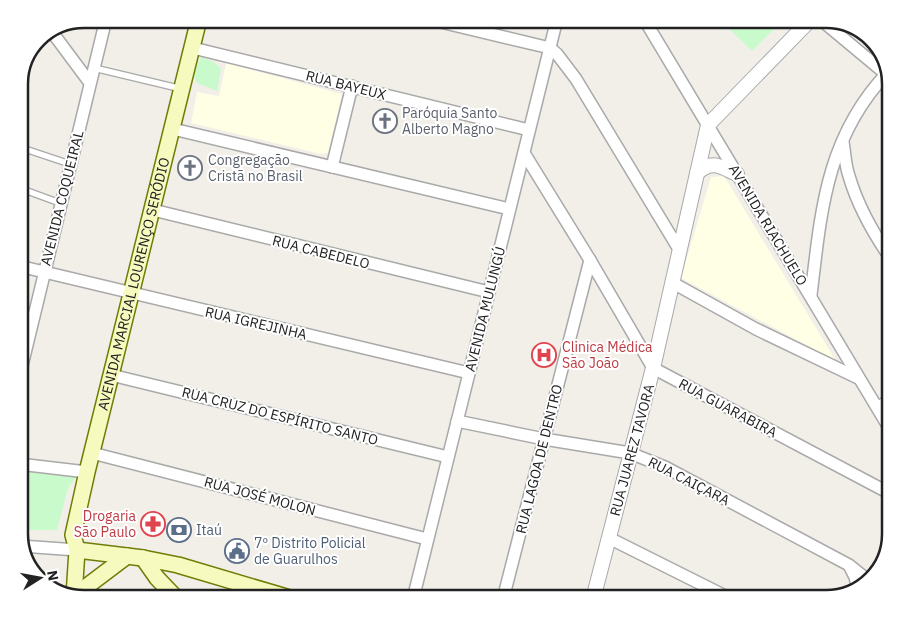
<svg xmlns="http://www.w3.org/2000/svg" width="910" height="618" font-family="'IBM Plex Sans',sans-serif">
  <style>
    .education { fill: #ffffe5 }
    .park { fill: #c8facc }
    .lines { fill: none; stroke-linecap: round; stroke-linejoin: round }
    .service-casing { stroke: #a9a9a9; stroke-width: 8 }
    .minor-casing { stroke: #a9a9a9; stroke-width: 14 }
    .tertiary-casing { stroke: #a9a9a9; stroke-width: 16 }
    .secondary-casing { stroke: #707d05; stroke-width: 18 }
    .service { stroke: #fff; stroke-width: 5.5 }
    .minor { stroke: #fff; stroke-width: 11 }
    .tertiary { stroke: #fff; stroke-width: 14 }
    .secondary { stroke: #f7fabf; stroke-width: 15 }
    .labels { text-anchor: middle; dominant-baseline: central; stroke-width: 4; stroke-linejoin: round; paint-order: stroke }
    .street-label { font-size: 14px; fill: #222; stroke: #fff }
    .worship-label { font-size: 14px; fill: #5b616d; stroke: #fff; text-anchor: start }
    .health-label { font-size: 14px; fill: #be3a42; stroke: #fff; text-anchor: start }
    .service-label { font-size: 14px; fill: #4e5e75; stroke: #fff; text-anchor: start }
    .rim { fill: none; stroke: #222; stroke-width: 2.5 }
  </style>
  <rect width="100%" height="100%" fill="#f2efe9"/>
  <g class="education">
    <polygon points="226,63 342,94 328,153 321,154 191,123 197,92 219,96"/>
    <polygon points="724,176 836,361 681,278 711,177"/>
  </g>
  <g class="park">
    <polygon points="719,19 784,19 752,51"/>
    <polygon points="201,57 214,62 221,69 217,91 197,83 193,74"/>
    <polygon points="19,469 76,477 68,488 57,530 19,530"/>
  </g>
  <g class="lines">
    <defs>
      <g id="service">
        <polyline points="94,68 182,89"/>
        <polyline points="19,147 70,164"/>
        <polyline points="19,188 60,203"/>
        <polyline points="876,405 891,396"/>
      </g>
      <g id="minor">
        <polyline points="428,19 550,48 557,54 576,79 680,251"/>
        <polyline points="644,19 891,431"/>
        <polyline points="820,19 886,74"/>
        <polyline points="52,32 90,83"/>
        <polyline points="193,48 529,130"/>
        <polyline points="173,129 509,209"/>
        <path d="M843,142C845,153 845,165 849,176C858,207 873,233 891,259"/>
        <polyline points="524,153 590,260 653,368 891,494"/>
        <polyline points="332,167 352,86"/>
        <polyline points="153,210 489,292"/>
        <polyline points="19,266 469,373"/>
        <polyline points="673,283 756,329 858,378"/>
        <path d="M811,295C821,211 826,137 888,72"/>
        <polyline points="111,375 448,457"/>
        <polyline points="19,378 106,19"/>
        <polyline points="457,421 544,439 630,453 665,467 849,565 869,581"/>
        <polyline points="92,453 427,539"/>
        <polyline points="19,464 87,472"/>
        <polyline points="609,538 731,599"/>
        <polyline points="21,546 77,550"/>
        <polyline points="850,567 855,577 858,590"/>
        <polyline points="413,599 557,19"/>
        <polyline points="503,599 590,260"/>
      </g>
      <g id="tertiary">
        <path d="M697,173C713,159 721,167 737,174"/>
        <polyline points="593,599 653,368 708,125 811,19"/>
      </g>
      <g id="secondary">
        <polyline points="77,550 143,558 178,565 293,599"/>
        <polyline points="143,558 157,578 177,599"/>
        <path id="s1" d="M74,596L77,550L73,535L87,472L199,19"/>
        <polyline points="74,596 127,556"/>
      </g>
    </defs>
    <use href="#service" class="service-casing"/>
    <use href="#minor" class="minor-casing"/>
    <use href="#tertiary" class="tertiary-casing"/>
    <use href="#secondary" class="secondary-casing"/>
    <use href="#service" class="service"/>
    <use href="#minor" class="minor"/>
    <use href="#tertiary" class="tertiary"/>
    <use href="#secondary" class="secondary"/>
  </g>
  <defs>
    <symbol id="church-ring" viewBox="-11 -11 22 22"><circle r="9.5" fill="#fff" stroke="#6b7280" stroke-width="1.5"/><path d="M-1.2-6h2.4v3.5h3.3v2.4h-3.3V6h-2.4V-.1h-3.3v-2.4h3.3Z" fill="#6b7280"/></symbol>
    <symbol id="hospital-ring" viewBox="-11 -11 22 22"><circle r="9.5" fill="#fff" stroke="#e0444e" stroke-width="1.5"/><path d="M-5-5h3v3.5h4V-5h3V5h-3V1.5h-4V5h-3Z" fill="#e0444e"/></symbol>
    <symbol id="pharmacy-ring" viewBox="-11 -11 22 22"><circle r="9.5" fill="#fff" stroke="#e0444e" stroke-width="1.5"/><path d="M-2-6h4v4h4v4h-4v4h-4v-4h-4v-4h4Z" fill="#e0444e"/></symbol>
    <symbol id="bank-ring" viewBox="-11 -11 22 22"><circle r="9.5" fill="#fff" stroke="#5c6f8a" stroke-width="1.5"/><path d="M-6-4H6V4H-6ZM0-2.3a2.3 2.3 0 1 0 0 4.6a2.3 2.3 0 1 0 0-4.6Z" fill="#5c6f8a"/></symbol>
    <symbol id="civic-ring" viewBox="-11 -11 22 22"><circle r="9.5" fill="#fff" stroke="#5c6f8a" stroke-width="1.5"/><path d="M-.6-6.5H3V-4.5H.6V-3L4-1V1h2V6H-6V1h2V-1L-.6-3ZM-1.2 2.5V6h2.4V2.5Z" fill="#5c6f8a"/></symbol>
  </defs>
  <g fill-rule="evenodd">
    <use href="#church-ring" x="371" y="107" width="28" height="28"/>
    <use href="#church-ring" x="176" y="154" width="28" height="28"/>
    <use href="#hospital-ring" x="530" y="341" width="28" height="28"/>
    <use href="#pharmacy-ring" x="139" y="510" width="28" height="28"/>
    <use href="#bank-ring" x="165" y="516" width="28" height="28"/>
    <use href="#civic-ring" x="223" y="537" width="28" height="28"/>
  </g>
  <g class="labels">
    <g class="street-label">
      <text transform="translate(346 85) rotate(14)">RUA BAYEUX</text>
      <text transform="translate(62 198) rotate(-76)">AVENIDA COQUEIRAL</text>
      <text transform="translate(768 225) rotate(59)">AVENIDA RIACHUELO</text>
      <text transform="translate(321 252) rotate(14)">RUA CABEDELO</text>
      <text stroke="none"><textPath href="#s1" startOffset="320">AVENIDA MARCIAL LOURENÇO SERÓDIO</textPath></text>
      <text transform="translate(485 309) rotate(-76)">AVENIDA MULUNGÚ</text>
      <text transform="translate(256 323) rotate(13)">RUA IGREJINHA</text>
      <text transform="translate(728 408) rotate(28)">RUA GUARABIRA</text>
      <text transform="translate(280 416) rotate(14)">RUA CRUZ DO ESPÍRITO SANTO</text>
      <text transform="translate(632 450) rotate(-75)">RUA JUAREZ TAVORA</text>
      <text transform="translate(539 459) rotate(-76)">RUA LAGOA DE DENTRO</text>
      <text transform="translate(689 481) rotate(27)">RUA CAIÇARA</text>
      <text transform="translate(260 496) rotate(15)">RUA JOSÉ MOLON</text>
    </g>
    <g class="worship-label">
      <text x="402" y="113">Paróquia Santo<tspan x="402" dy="16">Alberto Magno</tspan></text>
      <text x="208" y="160">Congregação<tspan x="208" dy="16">Cristã no Brasil</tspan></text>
    </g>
    <g class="health-label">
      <text x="562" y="347">Clinica Médica<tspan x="562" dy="16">São João</tspan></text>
      <text x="136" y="516" text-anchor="end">Drogaria<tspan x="136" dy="16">São Paulo</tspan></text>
    </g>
    <g class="service-label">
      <text x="196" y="530">Itaú</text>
      <text x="254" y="543">7º Distrito Policial<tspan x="254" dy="16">de Guarulhos</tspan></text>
    </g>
  </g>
  <path d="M0 0H910V618H0ZM84 28H826A56 56 0 0 1 882 84V534A56 56 0 0 1 826 590H84A56 56 0 0 1 28 534V84A56 56 0 0 1 84 28Z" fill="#fff" fill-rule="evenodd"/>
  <path class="rim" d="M84 28H826A56 56 0 0 1 882 84V534A56 56 0 0 1 826 590H84A56 56 0 0 1 28 534V84A56 56 0 0 1 84 28Z"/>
  <g transform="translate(40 578) rotate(79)" stroke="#ffffff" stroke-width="4" paint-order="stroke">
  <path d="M0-4L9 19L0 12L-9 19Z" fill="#222222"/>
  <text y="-8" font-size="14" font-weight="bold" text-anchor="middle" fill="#222222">N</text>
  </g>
</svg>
